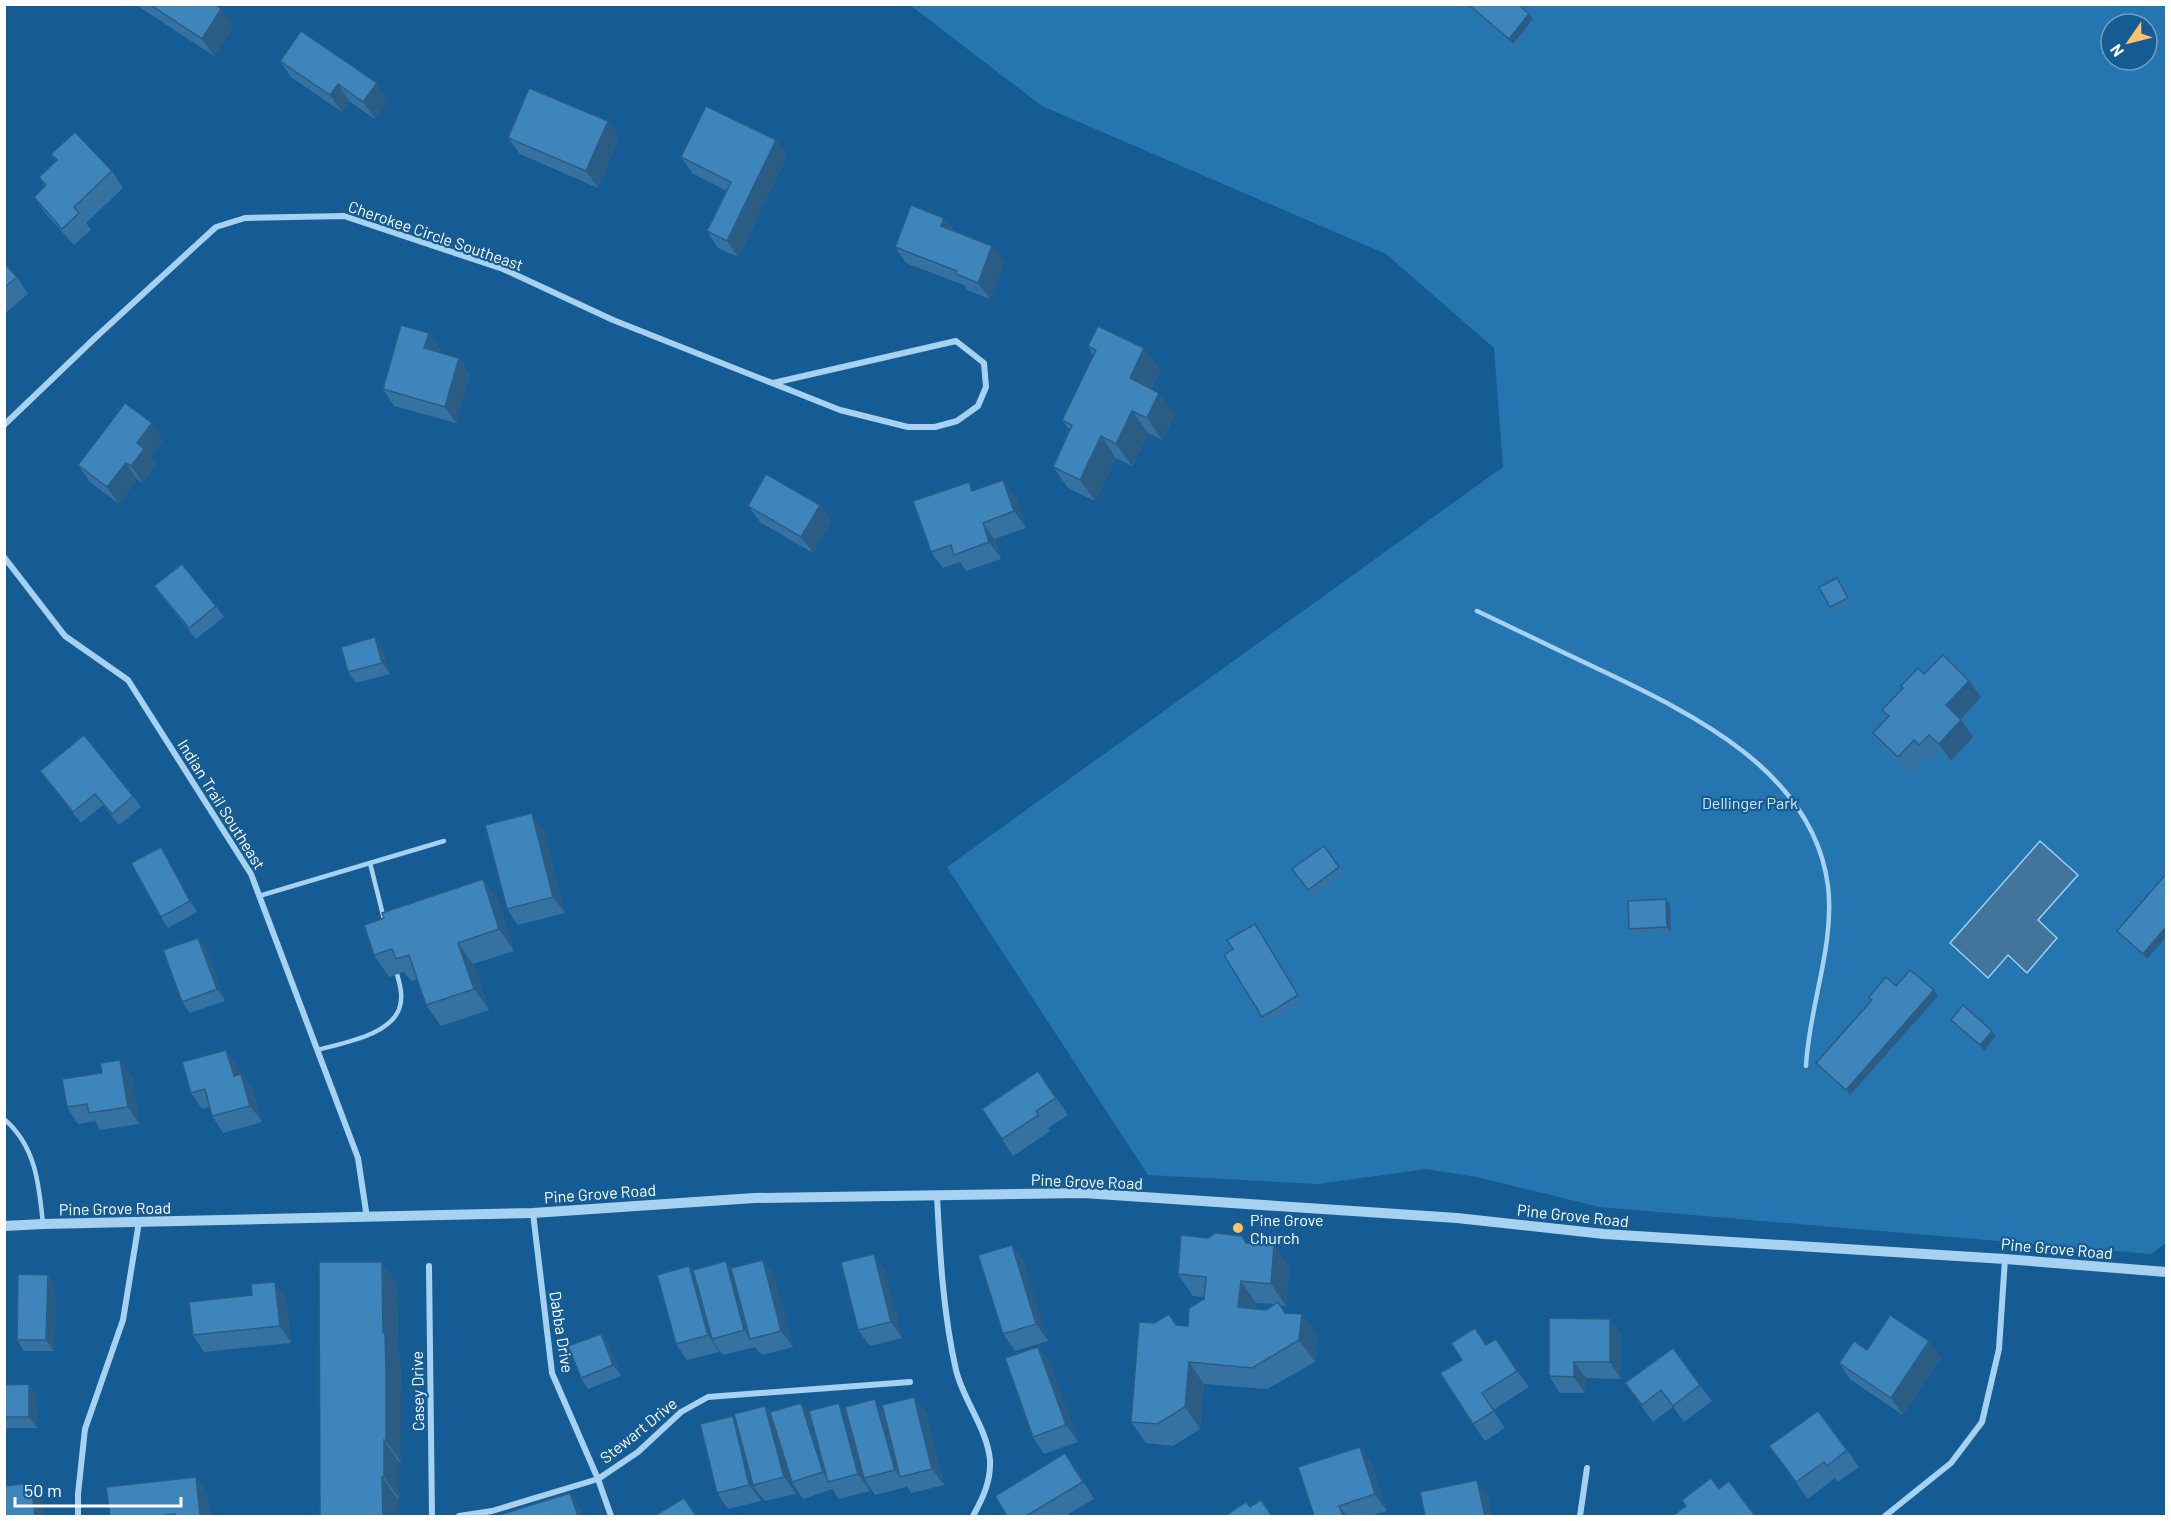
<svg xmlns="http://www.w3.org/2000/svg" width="2171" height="1521" font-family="Barlow,sans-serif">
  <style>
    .green { fill: #2575b1; fill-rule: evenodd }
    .water { fill: #43749c; stroke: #99cdf4; stroke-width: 1.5 }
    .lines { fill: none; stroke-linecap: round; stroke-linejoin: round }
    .service { stroke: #a6d1f1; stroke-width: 4.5 }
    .minor { stroke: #a6d1f1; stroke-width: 6 }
    .tertiary { stroke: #a6d1f1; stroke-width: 10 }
    .wall { fill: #3572a2; fill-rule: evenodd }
    .shaded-wall { fill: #2b5d84 }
    .building { fill: #3e85bc; stroke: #2b5d84; stroke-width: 1.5 }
    .poi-dot { fill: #ffc267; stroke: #165c94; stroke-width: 2 }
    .labels { text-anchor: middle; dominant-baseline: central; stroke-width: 4.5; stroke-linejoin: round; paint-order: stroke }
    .street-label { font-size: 16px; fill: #fff; stroke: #165c94 }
    .park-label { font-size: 16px; fill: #cee8fc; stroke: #165c94 }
    .poi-label { font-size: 16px; fill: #fff; stroke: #165c94; text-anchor: start }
  </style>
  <rect width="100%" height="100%" fill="#165c94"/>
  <path class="green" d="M910,5H2166V1243L2151,1254L1599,1207L1477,1177L1426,1169L1318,1184L1148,1175L947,867L1503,467L1494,348L1386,254L1042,106ZM2111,24H2147V60H2111Z"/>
  <polygon class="water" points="2040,841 2078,875 2038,920 2057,938 2027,973 2008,955 1988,978 1950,943"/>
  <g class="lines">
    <g class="service">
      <path d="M1477,611C1515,629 1553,648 1592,666C1686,711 1813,768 1828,886C1835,946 1809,1006 1806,1066"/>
      <polyline points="370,863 385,923"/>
      <polyline points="259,896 444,841"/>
      <path d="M317,1050C342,1043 393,1035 400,1006C403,995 400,985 397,974"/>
      <path d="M4,1119C36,1146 39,1185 43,1224"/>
    </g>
    <g class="minor">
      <polyline points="4,425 96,337 216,227 245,218 344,216 503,269 613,320 840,410 908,427 935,427 957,421 978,406 986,387 984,363 956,341 773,383"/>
      <polyline points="4,557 65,636 128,680 251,874 358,1158 367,1218"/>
      <path d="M937,1196C940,1254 943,1313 956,1370C963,1400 987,1428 990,1460C991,1481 983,1498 973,1516"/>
      <polyline points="533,1213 552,1373 598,1479 611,1516"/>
      <polyline points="429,1266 432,1516"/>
      <polyline points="78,1516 78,1494 85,1429 123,1320 139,1222"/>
      <polyline points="459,1516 492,1511 598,1479 638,1452 681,1412 708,1397 910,1382"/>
      <polyline points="1580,1516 1587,1468"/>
      <polyline points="1885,1516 1951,1463 1982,1422 1999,1349 2005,1259"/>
    </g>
    <polyline class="tertiary" points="4,1226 43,1224 533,1213 754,1198 1083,1193 1457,1218 1604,1234 2005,1259 2166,1272"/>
  </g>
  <g class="wall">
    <polygon points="135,4 214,4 233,26 214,56"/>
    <polygon points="1466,4 1518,4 1529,14 1533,19 1513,44"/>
    <polygon points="280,61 388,100 375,119 349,101 342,112 291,77"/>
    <polygon points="608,121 619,137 598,188 520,154 508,138"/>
    <polygon points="776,140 787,156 738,257 718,248 707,231 727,191 693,174 681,157"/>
    <polygon points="51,154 112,171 123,188 86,223 91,230 74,245 45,213 34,197 45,186 39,177 56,161"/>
    <polygon points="944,218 953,230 992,246 1004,262 990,299 967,290 964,285 906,263 895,247"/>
    <polygon points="4,263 17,277 28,294 4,314"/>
    <polygon points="429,333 440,349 439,352 459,358 470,375 456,423 394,406 383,389"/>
    <polygon points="1088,346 1160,370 1151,389 1175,414 1162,440 1148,433 1132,466 1116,458 1095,501 1068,488 1053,467 1070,431 1062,420 1093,355"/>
    <polygon points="163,440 150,457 156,465 143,483 137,479 119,504 90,482 78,465"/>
    <polygon points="974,490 1015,496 1026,528 994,539 1001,559 966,571 960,562 943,568 931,552"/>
    <polygon points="820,505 831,521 813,553 760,522 748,506"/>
    <polygon points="1841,583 1852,603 1834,613 1830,607"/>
    <polygon points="154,586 216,606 224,617 196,639 162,597"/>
    <polygon points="383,648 390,674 356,683 348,672"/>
    <polygon points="1924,674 1981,697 1960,719 1973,737 1951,761 1941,751 1931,762 1926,757 1909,774 1884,749 1873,733 1888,717 1882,710 1903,688 1901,686"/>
    <polygon points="40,771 133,796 141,807 119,825 103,805 81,823 48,782"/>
    <polygon points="543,830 565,913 518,925 507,909"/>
    <polygon points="1324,846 1343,873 1312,896 1292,869"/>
    <polygon points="168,858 197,912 168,928 161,917"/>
    <polygon points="2166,874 2147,959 2121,936 2117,931"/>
    <polygon points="498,901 514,951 473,964 489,1010 441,1026 426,1005 417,979 411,981 404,972 389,977 374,955"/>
    <polygon points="1670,905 1671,932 1633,934 1629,929"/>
    <polygon points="1259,929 1302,1000 1266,1022 1262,1017 1233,949"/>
    <polygon points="206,949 225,1001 190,1013 182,1002"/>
    <polygon points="1896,986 1934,990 1938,996 1850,1095 1820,1069 1816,1063 1872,1000 1869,997"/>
    <polygon points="1951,1020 1996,1036 1984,1051 1954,1025"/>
    <polygon points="238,1066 240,1074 241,1074 253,1090 262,1122 223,1133 212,1116 210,1107 202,1109 191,1093"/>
    <polygon points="1038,1071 1068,1115 1048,1128 1050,1131 1013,1156 1002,1139"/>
    <polygon points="132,1076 139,1124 100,1130 95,1121 78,1124 67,1107"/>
    <path d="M1247,1243L1289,1267L1286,1306L1280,1305L1286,1313L1302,1314L1317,1336L1315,1362L1267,1389L1204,1384L1200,1429L1173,1446L1146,1443L1131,1422L1154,1323L1169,1314L1177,1325L1188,1326L1204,1299V1297L1193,1296L1178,1274ZM1256,1303L1275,1304L1266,1310L1255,1309Z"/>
    <polygon points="1012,1245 1023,1261 1048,1341 1015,1351 1003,1334"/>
    <polygon points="874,1254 885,1271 902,1338 870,1346 858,1330"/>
    <polygon points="763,1260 774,1276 793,1347 762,1355 755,1347 723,1355 718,1349 719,1352 687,1360 676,1344 689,1266 694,1273 726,1261 732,1270"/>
    <polygon points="48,1275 55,1286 54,1351 24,1351 17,1340"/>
    <polygon points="397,1284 398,1351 400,1354 401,1390 401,1462 399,1462 399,1498 398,1499 398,1516 320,1516"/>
    <polygon points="286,1298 291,1343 204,1352 193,1335"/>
    <polygon points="1610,1319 1621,1336 1621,1379 1586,1378 1585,1393 1560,1393 1549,1376"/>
    <polygon points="1496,1339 1529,1387 1493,1410 1505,1428 1485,1441 1473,1424 1487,1344"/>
    <polygon points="609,1345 621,1376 588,1389 581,1378"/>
    <polygon points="1038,1347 1050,1363 1078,1442 1044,1454 1033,1437"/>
    <polygon points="1867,1350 1941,1358 1903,1415 1851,1380 1839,1363"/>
    <polygon points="1625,1383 1700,1385 1712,1401 1684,1422 1673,1407 1653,1422"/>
    <polygon points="29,1384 36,1396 37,1428 4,1428 4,1385"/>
    <polygon points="914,1397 926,1413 944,1485 911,1493 906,1485 906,1487 875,1495 868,1484 870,1491 839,1499 832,1489 803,1499 793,1484 796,1494 765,1501 759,1494 761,1501 728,1509 717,1493 733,1416 736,1421 765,1406 770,1412 810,1415 839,1403 847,1414 883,1410"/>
    <polygon points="1769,1446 1847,1450 1859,1467 1838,1482 1835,1478 1808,1499"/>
    <polygon points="1360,1447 1371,1463 1387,1511 1369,1516 1314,1516"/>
    <polygon points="1065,1453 1076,1469 1094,1499 1065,1516 1007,1516"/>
    <polygon points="196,1477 207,1494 210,1516 110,1516"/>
  </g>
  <g class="shaded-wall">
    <polygon points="221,9 233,26 214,56 202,39"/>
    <polygon points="1529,14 1533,19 1513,44 1509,39"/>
    <polygon points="377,83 388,100 375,119 363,102"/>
    <polygon points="338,84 349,101 342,112 330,95"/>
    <polygon points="608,121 619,137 598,188 586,171"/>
    <polygon points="776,140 787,156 738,257 727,241"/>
    <polygon points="944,218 956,235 941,226"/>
    <polygon points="992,246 1004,262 990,299 978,283"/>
    <polygon points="429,333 440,349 436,365 424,348"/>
    <polygon points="1144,348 1160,370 1145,400 1130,378"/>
    <polygon points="459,358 470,375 456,423 445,407"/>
    <polygon points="1159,393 1175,414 1162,440 1147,418"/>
    <polygon points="1132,411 1148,433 1132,466 1116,444"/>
    <polygon points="152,423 163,440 150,457 156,465 143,483 131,466 137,443"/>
    <polygon points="1101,436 1116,458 1095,501 1080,480"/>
    <polygon points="126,463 137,479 119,504 107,487"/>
    <polygon points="1003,480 1015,496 1026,528 1014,511"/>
    <polygon points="820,505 831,521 813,553 801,537"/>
    <polygon points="983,523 994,539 1001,559 989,542"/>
    <polygon points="375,637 383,648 390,674 382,663"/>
    <polygon points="1969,681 1981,697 1958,722 1946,705"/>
    <polygon points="1961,720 1973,737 1951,761 1939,744"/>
    <polygon points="532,813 543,830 565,913 553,897"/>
    <polygon points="161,847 168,858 197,912 190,901"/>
    <polygon points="483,879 498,901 514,951 499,929"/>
    <polygon points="1666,899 1670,905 1671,932 1667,927"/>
    <polygon points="2166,927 2166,937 2147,959 2143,954"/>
    <polygon points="198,938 206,949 225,1001 217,989"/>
    <polygon points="458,943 473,964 489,1010 474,989"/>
    <polygon points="1934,990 1938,996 1850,1095 1846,1090"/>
    <polygon points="1992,1031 1996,1036 1984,1051 1980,1045"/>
    <polygon points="226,1050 238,1066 245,1093 234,1076"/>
    <polygon points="120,1060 132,1076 139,1124 128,1107"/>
    <polygon points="241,1074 253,1090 262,1122 250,1106"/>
    <polygon points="1012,1245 1023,1261 1048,1341 1036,1324"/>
    <polygon points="1274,1245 1289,1267 1286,1306 1271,1284"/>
    <polygon points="874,1254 885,1271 902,1338 891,1322"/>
    <polygon points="763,1260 774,1276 793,1347 781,1331"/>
    <polygon points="726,1261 738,1278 750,1339 744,1330"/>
    <polygon points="382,1262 397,1284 398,1351 400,1354 401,1390 401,1462 386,1441 383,1333"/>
    <polygon points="689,1266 701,1283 712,1339 718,1349 719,1352 708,1335"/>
    <polygon points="48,1275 55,1286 54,1351 46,1340"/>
    <polygon points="1241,1281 1256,1303 1253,1329 1238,1307"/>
    <polygon points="275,1282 286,1298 291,1343 280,1326"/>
    <polygon points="1302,1314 1317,1336 1315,1362 1299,1340"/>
    <polygon points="1610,1319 1621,1336 1621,1379 1610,1362"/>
    <polygon points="601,1334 609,1345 621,1376 613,1365"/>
    <polygon points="1496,1339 1508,1355 1529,1387 1517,1371"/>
    <polygon points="1929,1341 1941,1358 1903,1415 1891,1398"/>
    <polygon points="1038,1347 1050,1363 1078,1442 1066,1425"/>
    <polygon points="1189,1362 1204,1384 1200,1429 1185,1407"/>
    <polygon points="1574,1362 1586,1378 1585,1393 1574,1377"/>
    <polygon points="29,1384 36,1396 37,1428 29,1417"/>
    <polygon points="914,1397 926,1413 944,1485 932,1469"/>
    <polygon points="875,1399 887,1416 900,1477 906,1487 895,1470"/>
    <polygon points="801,1403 813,1419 829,1482 823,1472"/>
    <polygon points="839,1403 851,1420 864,1478 868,1484 870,1491 858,1474"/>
    <polygon points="765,1406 777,1423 792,1482 793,1484 796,1494 784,1477"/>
    <polygon points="733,1416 744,1432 753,1485 759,1494 761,1501 749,1485"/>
    <polygon points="384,1440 399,1462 399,1498 384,1477"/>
    <polygon points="1360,1447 1371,1463 1387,1511 1375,1494"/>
    <polygon points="1065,1453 1076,1469 1094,1499 1083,1482"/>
    <polygon points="196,1477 207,1494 210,1516 200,1516"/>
    <polygon points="382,1477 398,1499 398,1516 383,1516"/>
    <polygon points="1477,1480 1488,1496 1493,1516 1485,1516"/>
    <polygon points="31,1483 42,1499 44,1516 35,1516"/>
    <polygon points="570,1493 585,1515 586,1516 578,1516"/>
    <polygon points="1339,1506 1347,1516 1343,1516"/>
  </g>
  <g class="building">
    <polygon points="149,4 214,4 221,9 202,39"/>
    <polygon points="1468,4 1518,4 1529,14 1509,39"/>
    <polygon points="301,31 377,83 363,102 338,84 330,95 280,61"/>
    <polygon points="529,88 608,121 586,171 508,138"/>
    <polygon points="706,106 776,140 727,241 707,231 731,182 681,157"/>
    <polygon points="75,132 112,171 74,207 79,213 62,229 34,197 46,185 39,177 57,160 51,154"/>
    <polygon points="911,205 944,218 941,226 992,246 978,283 956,274 957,271 895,247"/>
    <polygon points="4,263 17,277 4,288"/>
    <polygon points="401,325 429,333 424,348 459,358 445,407 383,389"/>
    <polygon points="1098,326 1144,348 1130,378 1159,393 1147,418 1132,411 1116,444 1101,436 1080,480 1053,467 1072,425 1062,420 1096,350 1088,346"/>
    <polygon points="125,403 152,423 137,443 144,449 131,466 126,463 107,487 78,465"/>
    <polygon points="766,474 820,505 801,537 748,506"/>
    <polygon points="1003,480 1014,511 983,523 989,542 954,555 951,545 931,552 913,501 969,482 972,491"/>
    <polygon points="182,564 216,606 189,628 154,586"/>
    <polygon points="1837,578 1848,598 1830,607 1819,587"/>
    <polygon points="375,637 382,663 348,672 341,647"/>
    <polygon points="1943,655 1969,681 1946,705 1961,720 1939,744 1929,735 1919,745 1914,740 1898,757 1873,733 1889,716 1882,710 1903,688 1901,686 1918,668 1924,674"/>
    <polygon points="84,735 133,796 112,814 95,794 73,812 40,771"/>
    <polygon points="532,813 553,897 507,909 485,825"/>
    <polygon points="1324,846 1339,867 1308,890 1292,869"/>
    <polygon points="161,847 190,901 161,917 131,863"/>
    <polygon points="2166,874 2166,927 2143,954 2117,931"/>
    <polygon points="483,879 499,929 458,943 474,989 426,1005 409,955 396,959 392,949 374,955 364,925 384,918 382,913"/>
    <polygon points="1666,899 1667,927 1629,929 1628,901"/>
    <polygon points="1255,924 1298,995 1262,1017 1224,955 1233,949 1227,940"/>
    <polygon points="198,938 217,989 182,1002 163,950"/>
    <polygon points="1910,970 1934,990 1846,1090 1816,1063 1872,1000 1869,997 1886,977 1896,986"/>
    <polygon points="1963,1005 1992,1031 1980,1045 1951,1020"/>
    <polygon points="226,1050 234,1076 241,1074 250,1106 212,1116 205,1089 191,1093 182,1062"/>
    <polygon points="120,1060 128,1107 89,1113 87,1104 67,1107 62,1079 102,1073 100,1063"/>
    <polygon points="1038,1071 1056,1098 1036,1111 1039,1115 1002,1139 982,1109"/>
    <polygon points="1215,1233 1242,1236 1246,1243 1274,1245 1271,1284 1241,1281 1238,1307 1266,1310 1278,1302 1285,1313 1302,1314 1299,1340 1252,1368 1189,1362 1185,1407 1157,1424 1131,1422 1139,1322 1154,1323 1169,1314 1176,1325 1188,1326 1189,1308 1204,1299 1206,1277 1178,1274 1181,1235 1208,1238"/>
    <polygon points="1012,1245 1036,1324 1003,1334 978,1255"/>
    <polygon points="874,1254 891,1322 858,1330 841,1262"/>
    <polygon points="763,1260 781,1331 750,1339 731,1268"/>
    <polygon points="726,1261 744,1330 712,1339 693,1270"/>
    <polygon points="319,1262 382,1262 383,1333 385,1333 386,1369 386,1441 384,1440 384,1477 382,1477 383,1516 320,1516"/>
    <polygon points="689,1266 708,1335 676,1344 657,1275"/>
    <polygon points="18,1274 48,1275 46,1340 17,1340"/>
    <polygon points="275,1282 280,1326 193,1335 189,1302 252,1295 251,1284"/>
    <polygon points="1890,1315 1929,1341 1891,1398 1839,1363 1854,1341 1867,1350"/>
    <polygon points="1549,1318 1610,1319 1610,1362 1574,1362 1574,1377 1549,1376"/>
    <polygon points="1475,1328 1486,1345 1496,1339 1517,1371 1482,1393 1494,1411 1473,1424 1440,1373 1462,1360 1451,1343"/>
    <polygon points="601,1334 613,1365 581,1378 568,1346"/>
    <polygon points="1038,1347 1066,1425 1033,1437 1005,1358"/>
    <polygon points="1673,1348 1700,1385 1673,1406 1661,1390 1642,1405 1625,1383"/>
    <polygon points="29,1384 29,1417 4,1417 4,1385"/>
    <polygon points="914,1397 932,1469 900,1477 882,1405"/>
    <polygon points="875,1399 895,1470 864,1478 845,1407"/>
    <polygon points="801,1403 823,1472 792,1482 770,1412"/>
    <polygon points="839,1403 858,1474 828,1482 809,1411"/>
    <polygon points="765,1406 784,1477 753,1485 734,1414"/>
    <polygon points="1818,1411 1847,1450 1827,1466 1824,1462 1796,1482 1769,1446"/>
    <polygon points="733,1416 749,1485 717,1493 700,1424"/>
    <polygon points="1360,1447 1375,1494 1339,1506 1343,1516 1314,1516 1298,1467"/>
    <polygon points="1065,1453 1083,1482 1026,1516 1007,1516 995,1496"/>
    <polygon points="196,1477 200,1516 175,1516 175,1514 156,1516 110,1516 106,1487"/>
    <polygon points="1711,1478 1719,1489 1729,1481 1755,1516 1672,1516 1686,1506 1682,1500"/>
    <polygon points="1477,1480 1485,1516 1425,1516 1420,1492"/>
    <polygon points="31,1483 35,1516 4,1516 4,1486"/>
    <polygon points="570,1493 578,1516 496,1516"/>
    <polygon points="684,1498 696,1516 654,1516"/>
    <polygon points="1261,1500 1272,1516 1225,1516 1246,1502 1250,1507"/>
  </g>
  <circle class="poi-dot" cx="1238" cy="1228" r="6"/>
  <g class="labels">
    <g class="street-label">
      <text transform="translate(436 235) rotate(19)">Cherokee Circle Southeast</text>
      <text transform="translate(222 804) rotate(58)">Indian Trail Southeast</text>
      <text transform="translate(1087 1181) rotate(2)">Pine Grove Road</text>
      <text transform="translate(600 1193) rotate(-4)">Pine Grove Road</text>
      <text transform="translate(115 1208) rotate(-1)">Pine Grove Road</text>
      <text transform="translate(1573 1215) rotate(6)">Pine Grove Road</text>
      <text transform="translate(2057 1248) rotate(5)">Pine Grove Road</text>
      <text transform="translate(562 1332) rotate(81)">Dabba Drive</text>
      <text transform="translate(417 1391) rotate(-91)">Casey Drive</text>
      <text transform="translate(638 1430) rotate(-39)">Stewart Drive</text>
    </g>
    <g class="park-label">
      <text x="1750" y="802">Dellinger Park</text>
    </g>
    <g class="poi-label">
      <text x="1250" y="1219">Pine Grove<tspan x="1250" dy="18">Church</tspan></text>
    </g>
  </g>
  <rect width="2171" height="1521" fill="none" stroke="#ffffff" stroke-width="12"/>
  <g transform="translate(2129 42) rotate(235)"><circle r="28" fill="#165c94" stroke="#739dbf" stroke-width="1.5"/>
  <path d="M0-4.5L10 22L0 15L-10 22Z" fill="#ffc267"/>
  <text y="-9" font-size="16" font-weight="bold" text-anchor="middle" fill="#ffffff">N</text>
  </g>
  <path d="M15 1497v9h166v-9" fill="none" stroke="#ffffff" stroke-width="3"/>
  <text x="24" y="1497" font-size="18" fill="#ffffff" stroke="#165c94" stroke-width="4.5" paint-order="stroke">50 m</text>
</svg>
